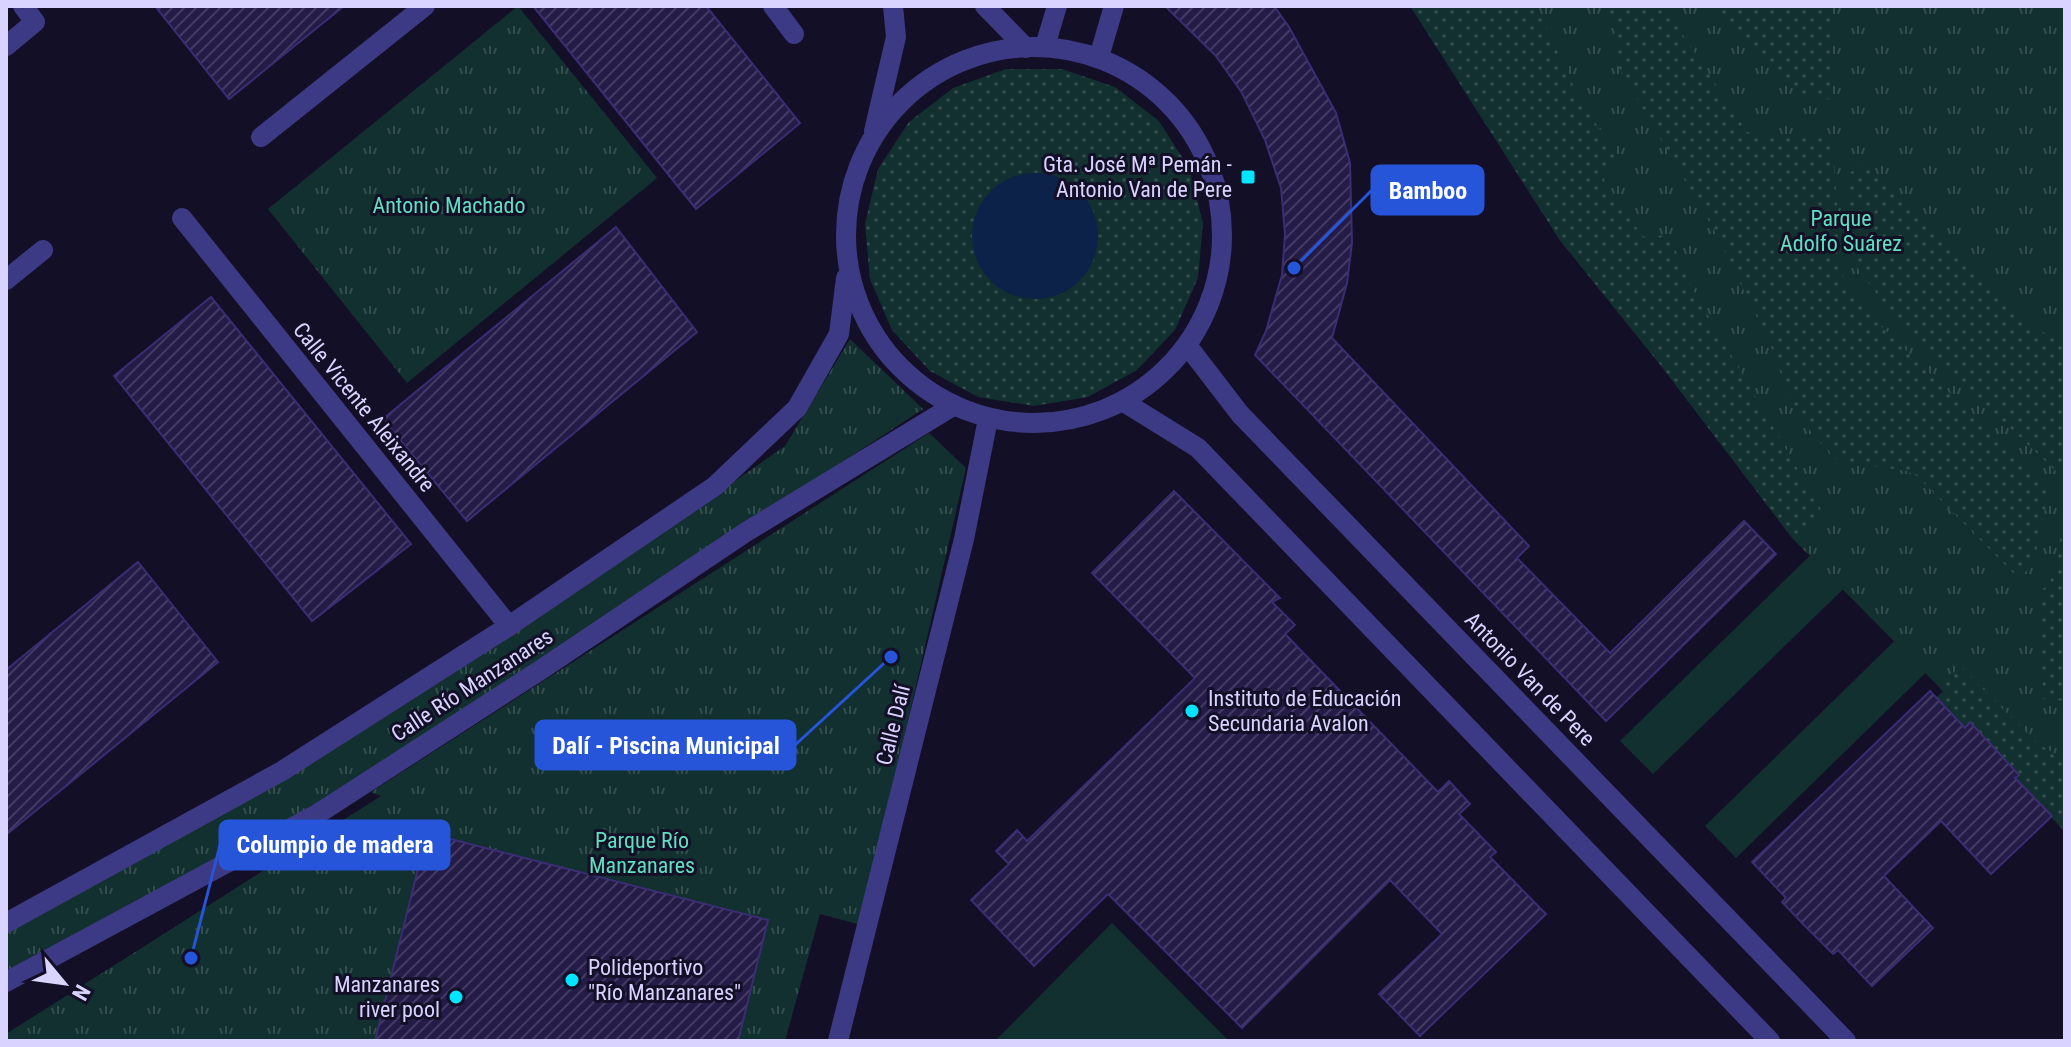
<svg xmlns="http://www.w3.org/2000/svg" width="2071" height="1047" font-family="'Roboto Condensed',sans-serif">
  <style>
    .grass { fill: #12302f }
    .park { fill: url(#park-tufts) }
    .garden { fill: url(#garden-dots) }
    .water { fill: #0c2248 }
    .building { fill: url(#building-hatch); stroke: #3b2d73; stroke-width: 2 }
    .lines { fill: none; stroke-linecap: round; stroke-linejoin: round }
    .minor { stroke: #3d3a85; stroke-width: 20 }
    .poi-dot { fill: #00e5ff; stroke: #130f26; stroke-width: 3 }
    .labels { text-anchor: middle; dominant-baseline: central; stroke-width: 6; stroke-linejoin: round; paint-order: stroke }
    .poi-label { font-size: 22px; fill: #d9d4ff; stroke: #130f26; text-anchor: end }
    .park-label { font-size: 22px; fill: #5fe0c0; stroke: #130f26 }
    .street-label { font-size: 22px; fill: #d9d4ff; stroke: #130f26 }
    .leader { fill: none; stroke: #2655da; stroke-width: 3 }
    .callout-dot { fill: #2655da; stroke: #130f26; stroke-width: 3 }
    .callout { fill: #2655da; stroke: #2655da; stroke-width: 3 }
    .callout-label { font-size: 24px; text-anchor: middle; font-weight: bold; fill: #fff }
  </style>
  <defs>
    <pattern id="park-tufts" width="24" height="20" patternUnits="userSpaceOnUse" patternTransform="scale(2)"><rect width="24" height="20" fill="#12302f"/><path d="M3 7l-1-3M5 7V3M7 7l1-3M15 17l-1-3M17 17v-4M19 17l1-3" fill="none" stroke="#344d4e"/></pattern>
    <pattern id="garden-dots" width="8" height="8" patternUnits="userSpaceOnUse" patternTransform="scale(2)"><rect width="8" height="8" fill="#12302f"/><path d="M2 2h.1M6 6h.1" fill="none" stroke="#344d4e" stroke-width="1.8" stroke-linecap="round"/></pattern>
    <pattern id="building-hatch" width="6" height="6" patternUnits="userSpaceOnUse" patternTransform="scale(2)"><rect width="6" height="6" fill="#241b47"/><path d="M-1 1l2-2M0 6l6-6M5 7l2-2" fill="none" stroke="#433b63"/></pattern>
  </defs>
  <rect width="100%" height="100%" fill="#130f26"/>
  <g class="grass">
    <polygon points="1831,535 1864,569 1653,774 1620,741"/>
    <polygon points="1916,620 1947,652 1736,858 1705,826"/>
    <polygon points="1112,923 1229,1041 995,1041"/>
  </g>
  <g class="park">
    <polygon points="518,6 657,178 407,383 268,209"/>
    <polygon points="1413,6 2065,6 2065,832 2016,778 2019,774 1970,722 1965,728 1936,698 1943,692 1939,687 1793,539 1662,367 1559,239 1469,90"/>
    <polygon points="850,339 923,409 347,788 6,971 6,924 168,845 275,783 672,525 785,446"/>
    <polygon points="929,433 966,468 861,925 820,914 785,1041 6,1041 6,1034 381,796 371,792"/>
  </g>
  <g class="garden">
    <polygon points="1410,6 1536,6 1582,104 1617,153 1604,180 1641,234 1647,239 1662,235 1670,237 1692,288 1821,509 1817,517 1793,539 1662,367 1559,239"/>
    <polygon points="1603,6 1656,6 1677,26 1747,132 1761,135 1832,135 1843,280 1869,314 2049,490 2033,567 2017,577 1917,476 1907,471 1844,462 1833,457 1811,432 1791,399 1769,342 1718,237 1619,68 1613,17"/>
    <polygon points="1716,6 1833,6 1832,98 1822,101 1798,94"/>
    <polygon points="1006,69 1062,69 1115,87 1159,121 1189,168 1203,223 1198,278 1175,330 1137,370 1088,397 1034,406 978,397 930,371 892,330 870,279 865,224 878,169 909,122 953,88"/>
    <polygon points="1863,164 1867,165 2035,329 2065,341 2065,472 2063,474 2059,474 1898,322 1853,262 1848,174"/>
    <polygon points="2065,518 2065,701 2043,699 2039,594 2050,583"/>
    <polygon points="1960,666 2038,744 2065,759 2065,832 2016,778 2019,774 1970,722 1965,728 1936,698 1943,692 1939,687"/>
  </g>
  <circle class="water" cx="1035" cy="236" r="63"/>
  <g class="building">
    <polygon points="155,6 344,6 229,99"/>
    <polygon points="533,6 706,6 800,123 696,209"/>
    <polygon points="1165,6 1274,6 1289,27 1336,113 1350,163 1352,243 1347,283 1332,338 1529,546 1517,558 1610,653 1744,521 1776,554 1606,721 1255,355 1266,331 1282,275 1285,234 1281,188 1265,140 1242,93 1216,56"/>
    <polygon points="616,227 697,332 467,521 383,419"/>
    <polygon points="211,297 411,544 312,621 114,376"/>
    <polygon points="1174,491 1280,598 1272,602 1295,625 1285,634 1438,792 1449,781 1470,804 1459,814 1496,852 1490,857 1546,914 1420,1036 1379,994 1442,934 1390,880 1242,1028 1108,894 1034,966 971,900 1009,864 996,851 1017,830 1027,841 1195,678 1092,573"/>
    <polygon points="138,562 218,662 6,835 6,670"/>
    <polygon points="1930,691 1965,728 1970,722 2019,775 2015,778 2052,816 1991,874 1941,821 1884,876 1933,928 1872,986 1838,950 1833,954 1804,925 1782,902 1786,898 1752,862"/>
    <polygon points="427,833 768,920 738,1041 375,1041"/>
  </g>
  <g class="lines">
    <g class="minor">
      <polyline points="773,6 794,34"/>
      <polyline points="985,6 1026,48"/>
      <polyline points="6,46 35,22 23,6"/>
      <polyline points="1045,46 1057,6"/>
      <circle cx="1034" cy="235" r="188"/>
      <polyline points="1099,57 1114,6"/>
      <polyline points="874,131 896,37 893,6"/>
      <polyline points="261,137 425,6"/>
      <polyline points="182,218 509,626"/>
      <polyline points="6,280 43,250"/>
      <polyline points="1187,345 1240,414 1846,1041"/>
      <polyline points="1124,402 1198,448 1770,1041"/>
      <polyline points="6,923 282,771 509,626 715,486 797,408 839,334 846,278"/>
      <polyline points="6,982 319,813 542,669 746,532 953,406"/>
      <polyline points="838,1041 964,539 988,419"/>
    </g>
  </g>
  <g class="poi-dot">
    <rect x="1240" y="169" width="16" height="16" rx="4"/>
    <circle cx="1192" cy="711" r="8"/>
    <circle cx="572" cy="980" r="8"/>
    <circle cx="456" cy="997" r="8"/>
  </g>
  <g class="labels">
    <g class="poi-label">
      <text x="1232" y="164">Gta. José Mª Pemán -<tspan x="1232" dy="25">Antonio Van de Pere</tspan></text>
      <text x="1208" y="698" text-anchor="start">Instituto de Educación<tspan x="1208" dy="25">Secundaria Avalon</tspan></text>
      <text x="588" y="967" text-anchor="start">Polideportivo<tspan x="588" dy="25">"Río Manzanares"</tspan></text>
      <text x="440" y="984">Manzanares<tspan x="440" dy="25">river pool</tspan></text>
    </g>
    <g class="park-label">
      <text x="449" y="205">Antonio Machado</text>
      <text x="1841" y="218">Parque<tspan x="1841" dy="25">Adolfo Suárez</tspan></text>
      <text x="642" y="840">Parque Río<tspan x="642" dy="25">Manzanares</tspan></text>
    </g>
    <g class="street-label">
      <text transform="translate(364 407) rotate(51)">Calle Vicente Aleixandre</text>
      <text transform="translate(1530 679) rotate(46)">Antonio Van de Pere</text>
      <text transform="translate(472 685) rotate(-33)">Calle Río Manzanares</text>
      <text transform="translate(893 725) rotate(-76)">Calle Dalí</text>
    </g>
  </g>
  <path class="leader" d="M1294 268L1372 190M891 657L795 745M191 958L220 845"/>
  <g class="callout-dot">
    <circle cx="1294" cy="268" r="8"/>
    <circle cx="891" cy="657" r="8"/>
    <circle cx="191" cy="958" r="8"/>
  </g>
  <g class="callout">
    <rect x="1372" y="166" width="111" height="48" rx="8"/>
    <rect x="536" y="721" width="259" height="48" rx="8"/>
    <rect x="220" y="821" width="229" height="48" rx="8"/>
  </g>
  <g class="callout-label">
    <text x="1428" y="199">Bamboo</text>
    <text x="666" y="754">Dalí - Piscina Municipal</text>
    <text x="335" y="853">Columpio de madera</text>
  </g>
  <rect width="2071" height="1047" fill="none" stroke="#d9d4ff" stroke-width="16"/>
  <g transform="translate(64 983) rotate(119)" stroke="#130f26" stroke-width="6" paint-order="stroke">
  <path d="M0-6L14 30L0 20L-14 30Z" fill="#d9d4ff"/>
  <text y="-12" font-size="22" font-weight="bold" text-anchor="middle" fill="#d9d4ff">N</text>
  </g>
</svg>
